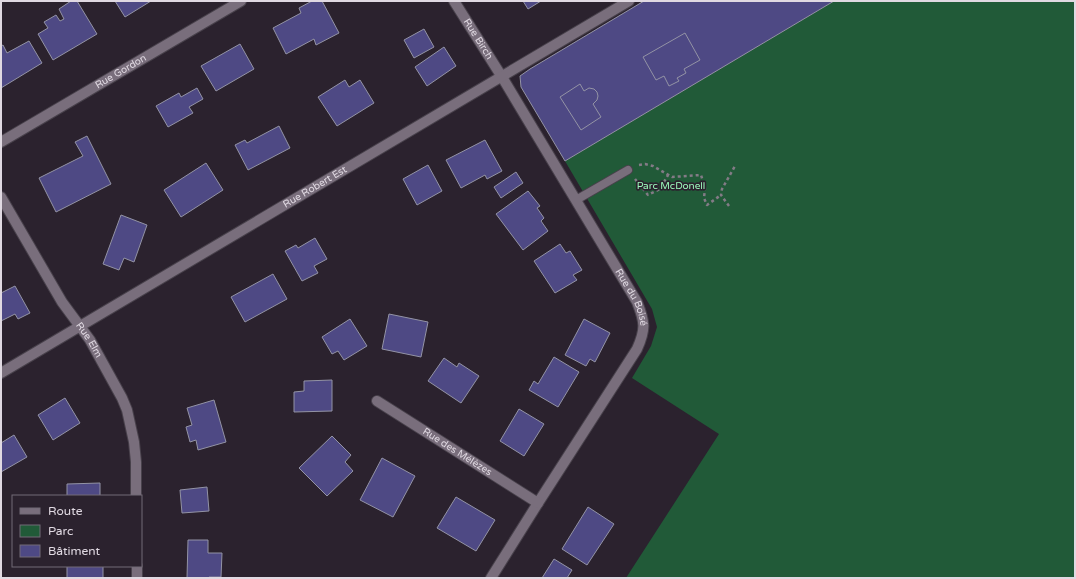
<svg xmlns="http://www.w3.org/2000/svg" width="1076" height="579" font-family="'Varela Round',sans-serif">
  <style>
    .green { fill: #215a38 }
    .building { fill: #4e4984; stroke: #9393a5 }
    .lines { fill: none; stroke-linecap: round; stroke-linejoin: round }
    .service-casing { stroke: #48414b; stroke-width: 10 }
    .minor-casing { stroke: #48414b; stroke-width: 12 }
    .path { stroke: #837b86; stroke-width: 2.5; stroke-dasharray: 3 3; stroke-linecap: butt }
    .service { stroke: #796e7c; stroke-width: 8 }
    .minor { stroke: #796e7c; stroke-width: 10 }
    .labels { text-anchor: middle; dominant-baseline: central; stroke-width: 3.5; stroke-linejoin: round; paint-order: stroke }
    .street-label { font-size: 10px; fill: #e0d9e2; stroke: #2b222e }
    .park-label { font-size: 10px; fill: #9cfbbc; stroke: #2b222e }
  </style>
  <rect width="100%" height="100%" fill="#2b222e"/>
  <polygon class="green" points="834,1 1075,1 1075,578 626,578 719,434 632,378 651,346 657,327 652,309 565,161"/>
  <g class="building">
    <polygon points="71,1 77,1 97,34 53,60 38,34 48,28 44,22 56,15 60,21 64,19 59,9"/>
    <polygon points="115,1 151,1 125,17"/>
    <polygon points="312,1 322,1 339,33 316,45 314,39 286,54 273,28 301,13 299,8"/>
    <polygon points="523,1 541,1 528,9"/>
    <polygon points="644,1 834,1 565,161 521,87 520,76 530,69"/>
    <polygon points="424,29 434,47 414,58 404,40"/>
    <polygon points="685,33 700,60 684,69 686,73 677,78 679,81 669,86 664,76 656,80 643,57"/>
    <polygon points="29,41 42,63 1,88 1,46 3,45 7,53"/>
    <polygon points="240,44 254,69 216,91 201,66"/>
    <polygon points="444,47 456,66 427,86 415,67"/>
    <polygon points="345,80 349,87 360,80 374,103 337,126 318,97"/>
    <polygon points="580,84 584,91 589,88 594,89 597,92 598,96 597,100 593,104 601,117 581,130 560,97"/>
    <polygon points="197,88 203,99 189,107 193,113 168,127 156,106 179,93 181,97"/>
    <polygon points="279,126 290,148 248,170 235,145 245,140 247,143"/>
    <polygon points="87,136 111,184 56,212 39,178 83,156 75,142"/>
    <polygon points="485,140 502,171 487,179 485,175 461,188 446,160"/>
    <polygon points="206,163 223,190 181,217 164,190"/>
    <polygon points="428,165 442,191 417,205 403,179"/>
    <polygon points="516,172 523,183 501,198 494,187"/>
    <polygon points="528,191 540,206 537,208 544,218 541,221 548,231 523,250 496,214"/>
    <polygon points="121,215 147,225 134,262 124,258 119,270 103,264"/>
    <polygon points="315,238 327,259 314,266 318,273 302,281 285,251 296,245 298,248"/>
    <polygon points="560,244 566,253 570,251 582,270 573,275 577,280 555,293 534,261"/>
    <polygon points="273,274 287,299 245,322 231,297"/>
    <polygon points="15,286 30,313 18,319 15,314 1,321 1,293"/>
    <polygon points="389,314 428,322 421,357 382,349"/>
    <polygon points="350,319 367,346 344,360 338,351 332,354 322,337"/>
    <polygon points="584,319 610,333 595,362 590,359 586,366 565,355"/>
    <polygon points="554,357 579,372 558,407 529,390 534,381 538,384"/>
    <polygon points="444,358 457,367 459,363 479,376 461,403 428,381"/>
    <polygon points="332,380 332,411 294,412 294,392 304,391 304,381"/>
    <polygon points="65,398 80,423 53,440 38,415"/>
    <polygon points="214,400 226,442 198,450 196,440 190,442 186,427 192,425 187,408"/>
    <polygon points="519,409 544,424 524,456 500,441"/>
    <polygon points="14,435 27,457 1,472 1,443"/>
    <polygon points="332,436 351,455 345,462 353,471 327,496 299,468"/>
    <polygon points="382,458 415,476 393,517 360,500"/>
    <polygon points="100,483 100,496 67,496 67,484"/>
    <polygon points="207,487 209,511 182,513 180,490"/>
    <polygon points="456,497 495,520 476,551 437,528"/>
    <polygon points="588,507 614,524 587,565 562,549"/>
    <polygon points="188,540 208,540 208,553 222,553 221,577 209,577 209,578 187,578"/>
    <polygon points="554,559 572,570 567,578 542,578"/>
    <rect x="67" y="566" width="36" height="12"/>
  </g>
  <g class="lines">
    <defs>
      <polyline id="service" points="576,200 628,170"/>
      <g id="minor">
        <path id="s1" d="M454,1L502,77L637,302C645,322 646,329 637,349L538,503L491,578"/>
        <path id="s2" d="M1,142L241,1"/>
        <path id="s3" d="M1,197L62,302L90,340L122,398L127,410L134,442L136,462V496"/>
        <path id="s4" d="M1,373L629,1"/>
        <path id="s5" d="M377,401L538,503"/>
        <polyline points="137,566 137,578"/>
      </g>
    </defs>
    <use href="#service" class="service-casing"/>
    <use href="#minor" class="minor-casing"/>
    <g class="path">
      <polyline points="639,165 645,164 653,166 672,177 701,175 705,188 704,198 707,205 721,195"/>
      <polyline points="635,179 648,195 660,189 668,175"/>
      <polyline points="729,206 721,195 722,189 735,166"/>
    </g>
    <use href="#service" class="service"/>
    <use href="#minor" class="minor"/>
  </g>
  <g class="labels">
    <g class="street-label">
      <text stroke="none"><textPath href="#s1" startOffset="45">Rue Birch</textPath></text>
      <text stroke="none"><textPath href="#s2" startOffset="139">Rue Gordon</textPath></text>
      <text stroke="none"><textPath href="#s4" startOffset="365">Rue Robert Est</textPath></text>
      <text stroke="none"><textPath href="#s1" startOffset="346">Rue du Boisé</textPath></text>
      <text stroke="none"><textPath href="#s3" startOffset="168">Rue Elm</textPath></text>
      <text stroke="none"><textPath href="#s5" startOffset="95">Rue des Mélèzes</textPath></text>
    </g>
    <g class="park-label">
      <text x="671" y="186">Parc McDonell</text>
    </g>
  </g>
  <rect width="1076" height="579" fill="none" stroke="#e0d9e2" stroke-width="4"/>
  <rect x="12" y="495" width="130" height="72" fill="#2b222e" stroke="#736b76"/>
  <rect x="20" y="508" width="20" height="6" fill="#796e7c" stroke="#736b76"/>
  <text x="48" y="515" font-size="12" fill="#e0d9e2">Route</text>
  <rect x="20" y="525" width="20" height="12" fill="#215a38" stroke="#736b76"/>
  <text x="48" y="535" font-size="12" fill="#e0d9e2">Parc</text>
  <rect x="20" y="545" width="20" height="12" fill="#4e4984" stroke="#736b76"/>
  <text x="48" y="555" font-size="12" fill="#e0d9e2">Bâtiment</text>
</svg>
